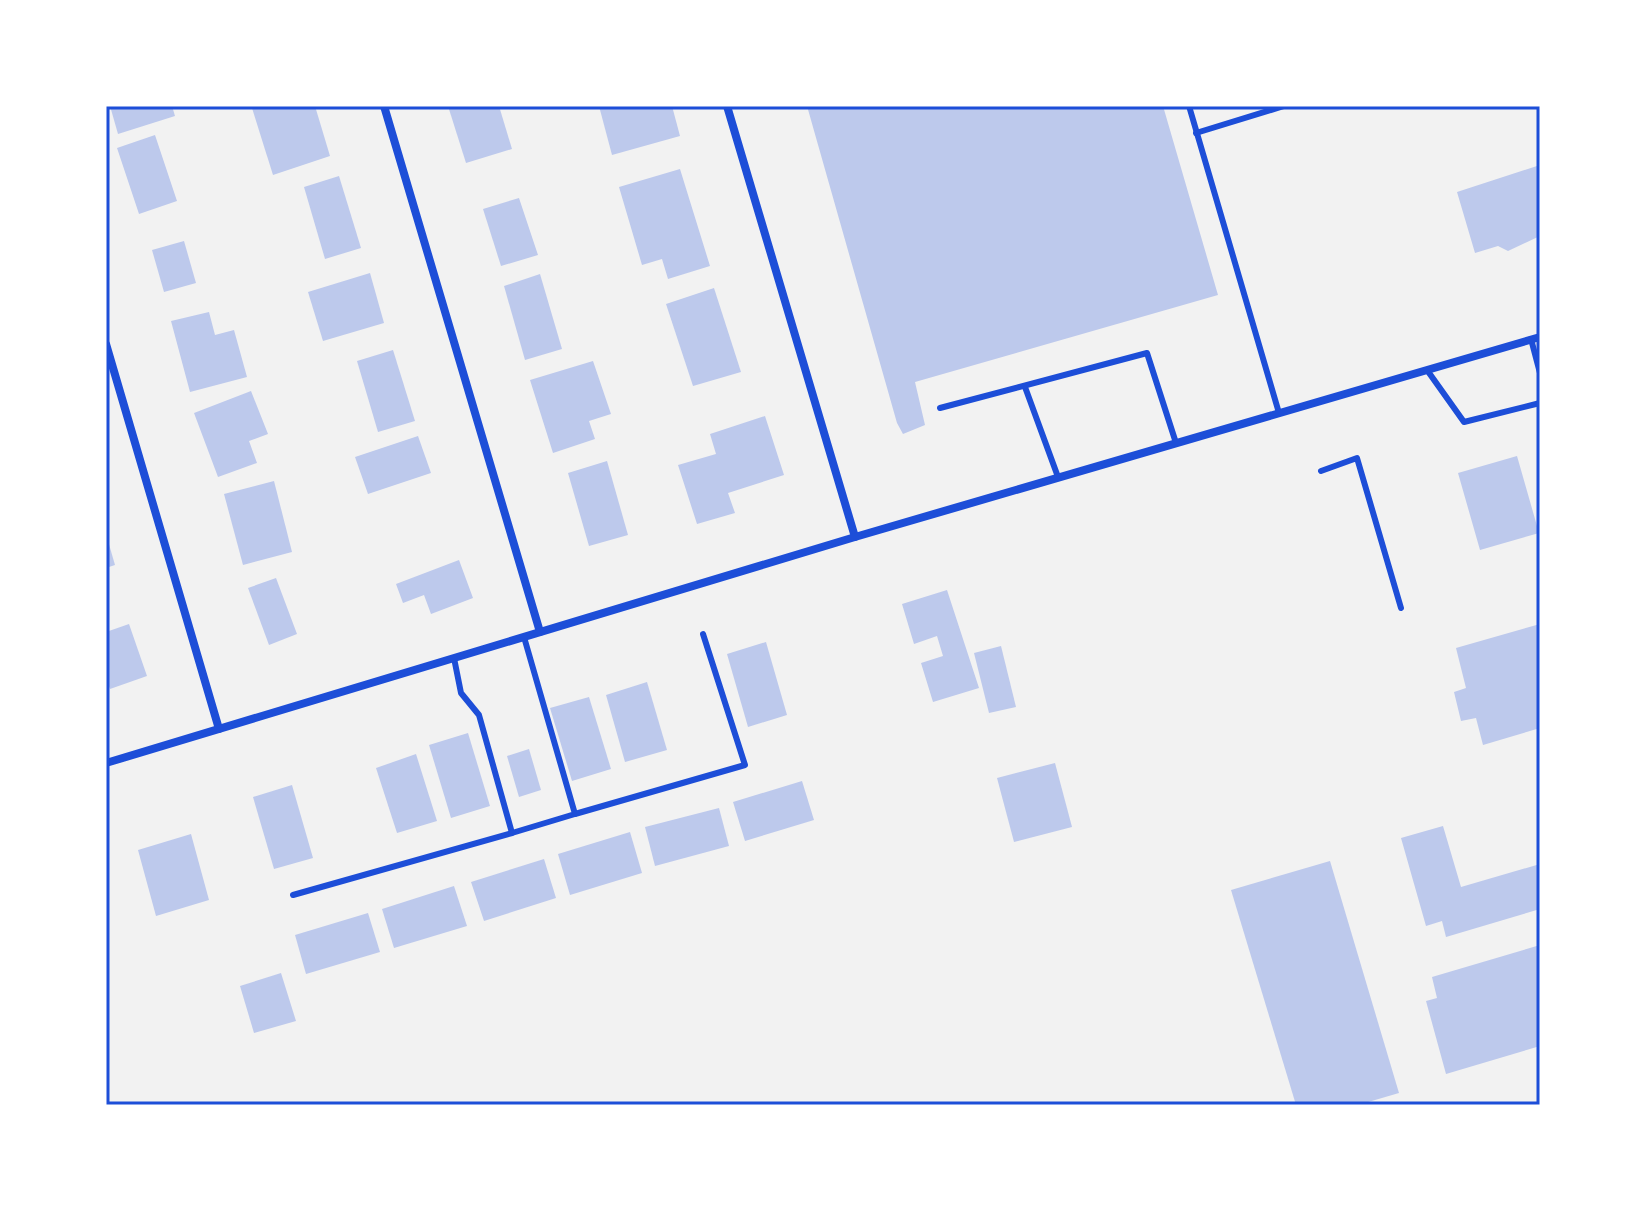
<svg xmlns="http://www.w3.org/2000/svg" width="1646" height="1211" font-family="Bitter,serif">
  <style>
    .building { fill: #bdc9ec }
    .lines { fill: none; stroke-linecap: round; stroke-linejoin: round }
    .service { stroke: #1d4ed8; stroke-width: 6 }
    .minor { stroke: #1d4ed8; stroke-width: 8 }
    .neatline { fill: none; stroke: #1d4ed8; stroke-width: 3 }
  </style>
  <rect width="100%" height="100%" fill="#f2f2f2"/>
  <g class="building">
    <polygon points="110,106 172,106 175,116 118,134"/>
    <polygon points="259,106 315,106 330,156 273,175 252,108"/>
    <polygon points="448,106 499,106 512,149 466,163"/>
    <polygon points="599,106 672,106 680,136 612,155"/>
    <polygon points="807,106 1163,106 1218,295 915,382 925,425 903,434 897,423"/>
    <polygon points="155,135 177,201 139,214 117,148"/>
    <polygon points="1540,165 1540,236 1508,251 1498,246 1475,253 1457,192"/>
    <polygon points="680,169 710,266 668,279 662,259 642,265 619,187"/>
    <polygon points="339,176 361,248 325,259 304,187"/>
    <polygon points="519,198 538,255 501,266 483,209"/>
    <polygon points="184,241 196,283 164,292 152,250"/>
    <polygon points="370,273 384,323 323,341 308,292"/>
    <polygon points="540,274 562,349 525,360 504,286"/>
    <polygon points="714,288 741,372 693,386 666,304"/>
    <polygon points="209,312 215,335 234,330 247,377 190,392 171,321"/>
    <polygon points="393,350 415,421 378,432 357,361"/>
    <polygon points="593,361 611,414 589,421 595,439 553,453 530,380"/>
    <polygon points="251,391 268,434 249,441 257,463 218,477 194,413"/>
    <polygon points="765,416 784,475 728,493 735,513 697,524 678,465 716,454 710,434"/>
    <polygon points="418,436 431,473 368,494 355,457"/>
    <polygon points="1517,456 1539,533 1480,550 1458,473"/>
    <polygon points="607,461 628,535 589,546 568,473"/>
    <polygon points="274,481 292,552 243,565 224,494"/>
    <polygon points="106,534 115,565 106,568"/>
    <polygon points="459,560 473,598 431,614 424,595 403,603 396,584"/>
    <polygon points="276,578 297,634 269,645 248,588"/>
    <polygon points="947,590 979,688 933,702 921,663 943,656 937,636 914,644 902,604"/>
    <polygon points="129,624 147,676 110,689 106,678 106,632"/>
    <polygon points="1540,624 1540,728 1483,745 1476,718 1461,721 1454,692 1466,688 1456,648"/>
    <polygon points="766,642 787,715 748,727 727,654"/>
    <polygon points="1001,646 1016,707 989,713 974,653"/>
    <polygon points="647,682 667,750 625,762 606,695"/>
    <polygon points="589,697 611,769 572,781 550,708"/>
    <polygon points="468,733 490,806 451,818 429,745"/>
    <polygon points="529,749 541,790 519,797 507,756"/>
    <polygon points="416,754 437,821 397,833 376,768"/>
    <polygon points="1055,763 1072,827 1014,842 997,778"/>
    <polygon points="802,781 814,820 745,841 733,802"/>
    <polygon points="292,785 313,858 274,869 253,797"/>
    <polygon points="719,808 729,846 655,866 645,827"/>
    <polygon points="1443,826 1461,887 1540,864 1540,909 1446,937 1442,921 1426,926 1401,838"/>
    <polygon points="630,832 642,873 570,895 558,854"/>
    <polygon points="191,834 209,900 156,916 138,850"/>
    <polygon points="544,859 556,898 484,921 471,882"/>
    <polygon points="1330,861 1399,1093 1358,1105 1296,1105 1231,890"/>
    <polygon points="454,886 467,926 394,948 382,909"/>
    <polygon points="368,913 380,952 306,974 295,935"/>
    <polygon points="1540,945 1540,1046 1446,1074 1426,1001 1437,998 1432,977"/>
    <polygon points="281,973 296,1021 254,1033 240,986"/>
  </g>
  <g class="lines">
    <g class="service">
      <polyline points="1189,106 1279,413"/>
      <polyline points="1196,133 1284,106"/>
      <polyline points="1531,339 1540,373"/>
      <polyline points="1427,370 1464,422 1540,403"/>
      <polyline points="1025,387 1058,477"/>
      <polyline points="940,408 1147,353 1176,443"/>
      <polyline points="1321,471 1357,458 1401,608"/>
      <polyline points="454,658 461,693 479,715 512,833 575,814 524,637"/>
      <polyline points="575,814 745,765 703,634"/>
      <polyline points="293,895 512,833"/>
    </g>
    <g class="minor">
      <polyline points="384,106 540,632"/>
      <polyline points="727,106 855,537"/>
      <polyline points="106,344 219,729"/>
      <polyline points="106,763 855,537 1540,337"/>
    </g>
  </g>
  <rect width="1646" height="1211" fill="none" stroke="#ffffff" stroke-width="216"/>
  <rect x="108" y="108" width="1430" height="995" class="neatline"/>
</svg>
